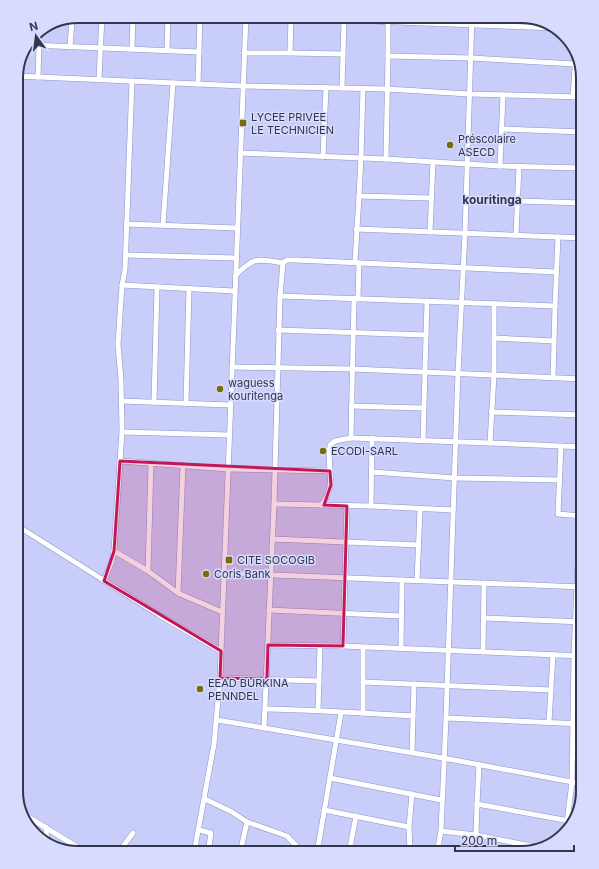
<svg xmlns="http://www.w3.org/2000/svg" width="599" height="869" font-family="Inter,sans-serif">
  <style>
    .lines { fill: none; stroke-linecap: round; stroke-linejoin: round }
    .minor-casing { stroke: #8f93c8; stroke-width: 6 }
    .minor { stroke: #fff; stroke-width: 5 }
    .marked { fill: #c2185b; fill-opacity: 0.2; stroke: #c2185b; stroke-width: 3; stroke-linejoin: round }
    .poi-dot { fill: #796b05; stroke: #d7dbfd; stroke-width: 1.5 }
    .labels { text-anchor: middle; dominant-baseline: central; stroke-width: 3; stroke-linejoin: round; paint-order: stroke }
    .poi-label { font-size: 11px; fill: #34364c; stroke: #d7dbfd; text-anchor: start }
    .neighbourhood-label { font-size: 12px; font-weight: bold; fill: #34364c; stroke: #d7dbfd }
    .rim { fill: none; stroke: #34364c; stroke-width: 2 }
  </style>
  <rect width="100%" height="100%" fill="#c8cdf9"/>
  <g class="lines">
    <defs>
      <g id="minor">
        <polyline points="291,18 557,28"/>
        <polyline points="438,24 438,16"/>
        <polyline points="505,26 506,16"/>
        <polyline points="31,45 199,52"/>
        <polyline points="70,47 72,19"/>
        <polyline points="132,49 133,16"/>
        <polyline points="167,50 168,16"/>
        <polyline points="244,53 290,53 291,16"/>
        <polyline points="290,53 343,54 344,20"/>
        <polyline points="388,56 471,58 575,64"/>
        <polyline points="16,76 243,86 387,89 469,94 583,97"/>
        <polyline points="38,77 39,45"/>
        <polyline points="99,79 102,16"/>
        <polyline points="198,84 200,16"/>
        <polyline points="342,88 343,54"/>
        <polyline points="363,88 361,158 359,196 431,198"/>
        <polyline points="573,97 576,52"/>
        <polyline points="501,129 583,132"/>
        <polyline points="240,153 386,159 500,166 583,168"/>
        <polyline points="323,157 326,87"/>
        <polyline points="386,159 388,56 388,22"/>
        <polyline points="500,166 503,95"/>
        <polyline points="518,201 583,203"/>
        <polyline points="126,224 237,228"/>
        <polyline points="163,225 173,83"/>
        <polyline points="356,229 583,238"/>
        <polyline points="430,232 433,162"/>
        <polyline points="516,235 519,166"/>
        <polyline points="126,255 236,258"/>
        <polyline points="355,262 359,196"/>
        <path d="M235,276C255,256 257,259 283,263L287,260H296L556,272"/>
        <polyline points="122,285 234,291"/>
        <polyline points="280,296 555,306"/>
        <polyline points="358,299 359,263"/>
        <polyline points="278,330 426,335"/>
        <polyline points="494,338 554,341"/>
        <polyline points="232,367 352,369 583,379"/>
        <polyline points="553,378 555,306 558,237"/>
        <polyline points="121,401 230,405"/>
        <polyline points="154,402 157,287"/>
        <polyline points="186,403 189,288"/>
        <polyline points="351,406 423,408"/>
        <polyline points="491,412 583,415"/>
        <polyline points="122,432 229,435"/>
        <polyline points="351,438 490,443 583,447"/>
        <polyline points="423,440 427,301"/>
        <polyline points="490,443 494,375 494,304"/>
        <polyline points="561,446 558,514 582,516"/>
        <polyline points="582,447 583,428"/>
        <polyline points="120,461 228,469 330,471"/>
        <polyline points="372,472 455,478 560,480"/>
        <polyline points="274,504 371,506 453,510"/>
        <path d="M321,505C338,485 326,468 330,445L335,441L351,438L354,298"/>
        <polyline points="371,506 372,438"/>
        <polyline points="16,525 159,615 221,651"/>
        <polyline points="272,539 419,545"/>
        <polyline points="114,551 148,571 178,593 222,612"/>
        <polyline points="148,571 151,464"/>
        <polyline points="224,573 583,587"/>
        <polyline points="104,581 112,561 114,551 122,432 121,380 118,344 122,285 125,270 132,81"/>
        <polyline points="417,581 420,510"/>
        <polyline points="178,593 183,466"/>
        <polyline points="269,610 402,616"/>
        <polyline points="484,618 583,622"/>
        <polyline points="268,645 343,646 583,656"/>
        <polyline points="343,646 347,506"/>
        <polyline points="363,648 363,713"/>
        <polyline points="401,649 402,580"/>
        <polyline points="483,652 484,583"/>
        <polyline points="220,678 319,681"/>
        <polyline points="363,682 551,690"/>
        <path d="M266,709C315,710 363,713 413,716"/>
        <polyline points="318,710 320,646"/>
        <polyline points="446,718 583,724"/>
        <polyline points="217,720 443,758 583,784"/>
        <polyline points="549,722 553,655"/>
        <polyline points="264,728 274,504 280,296 283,263"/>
        <polyline points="412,752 414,684"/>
        <polyline points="572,758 583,759"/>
        <polyline points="330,778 441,800"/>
        <polyline points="205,799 232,812 247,822 287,836 303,853"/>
        <polyline points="477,804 479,765"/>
        <polyline points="324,810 409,827 412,794"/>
        <polyline points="22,813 87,853"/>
        <polyline points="46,827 47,845"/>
        <polyline points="409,827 410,853"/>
        <polyline points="199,830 211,833 208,853"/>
        <polyline points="566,830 572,782 574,656 580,515"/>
        <polyline points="441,831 476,835 541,848"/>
        <polyline points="476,835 477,804 575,822"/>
        <polyline points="118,853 133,833"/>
        <polyline points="194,853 214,744 220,678 246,16"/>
        <polyline points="240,853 247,822"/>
        <polyline points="317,853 341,713"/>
        <polyline points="349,853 356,816"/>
        <polyline points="437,853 441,831 446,718 458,373 465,233 472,16"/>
      </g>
    </defs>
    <use href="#minor" class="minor-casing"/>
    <use href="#minor" class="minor"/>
  </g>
  <path class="marked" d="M120,461L330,471L331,485L324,505L347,506L343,646L268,645L267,679L220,678L221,651L104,581L114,551Z"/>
  <g class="poi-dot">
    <rect x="239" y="119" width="8" height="8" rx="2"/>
    <circle cx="450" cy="145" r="4"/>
    <circle cx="220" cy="389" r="4"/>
    <circle cx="323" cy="451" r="4"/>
    <rect x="225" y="556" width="8" height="8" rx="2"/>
    <circle cx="206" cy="574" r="4"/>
    <circle cx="200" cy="689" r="4"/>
  </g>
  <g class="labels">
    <g class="poi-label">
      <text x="251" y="117">LYCEE PRIVEE<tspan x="251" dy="13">LE TECHNICIEN</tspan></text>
      <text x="458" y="139">Préscolaire<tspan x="458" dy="13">ASECD</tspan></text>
      <text x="228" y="383">waguess<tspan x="228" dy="13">kouritenga</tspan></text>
      <text x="331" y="451">ECODI-SARL</text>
      <text x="237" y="560">CITE SOCOGIB</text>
      <text x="214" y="574">Coris Bank</text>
      <text x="208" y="683">EEAD BURKINA<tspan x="208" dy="13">PENNDEL</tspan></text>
    </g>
    <g class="neighbourhood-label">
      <text x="492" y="199">kouritinga</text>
    </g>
  </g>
  <path d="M0 0H599V869H0ZM78 23H521A55 55 0 0 1 576 78V791A55 55 0 0 1 521 846H78A55 55 0 0 1 23 791V78A55 55 0 0 1 78 23Z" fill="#d7dbfd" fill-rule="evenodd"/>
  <path class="rim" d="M78 23H521A55 55 0 0 1 576 78V791A55 55 0 0 1 521 846H78A55 55 0 0 1 23 791V78A55 55 0 0 1 78 23Z"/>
  <g transform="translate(36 36) rotate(346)" stroke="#d7dbfd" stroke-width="3" paint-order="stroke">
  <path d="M0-3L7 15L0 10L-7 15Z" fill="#34364c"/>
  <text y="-6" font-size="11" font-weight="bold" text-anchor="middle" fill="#34364c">N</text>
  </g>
  <path d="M455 845v6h119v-6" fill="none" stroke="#34364c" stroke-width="2"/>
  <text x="461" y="845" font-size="12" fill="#34364c" stroke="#d7dbfd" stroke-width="3" paint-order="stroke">200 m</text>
</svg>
